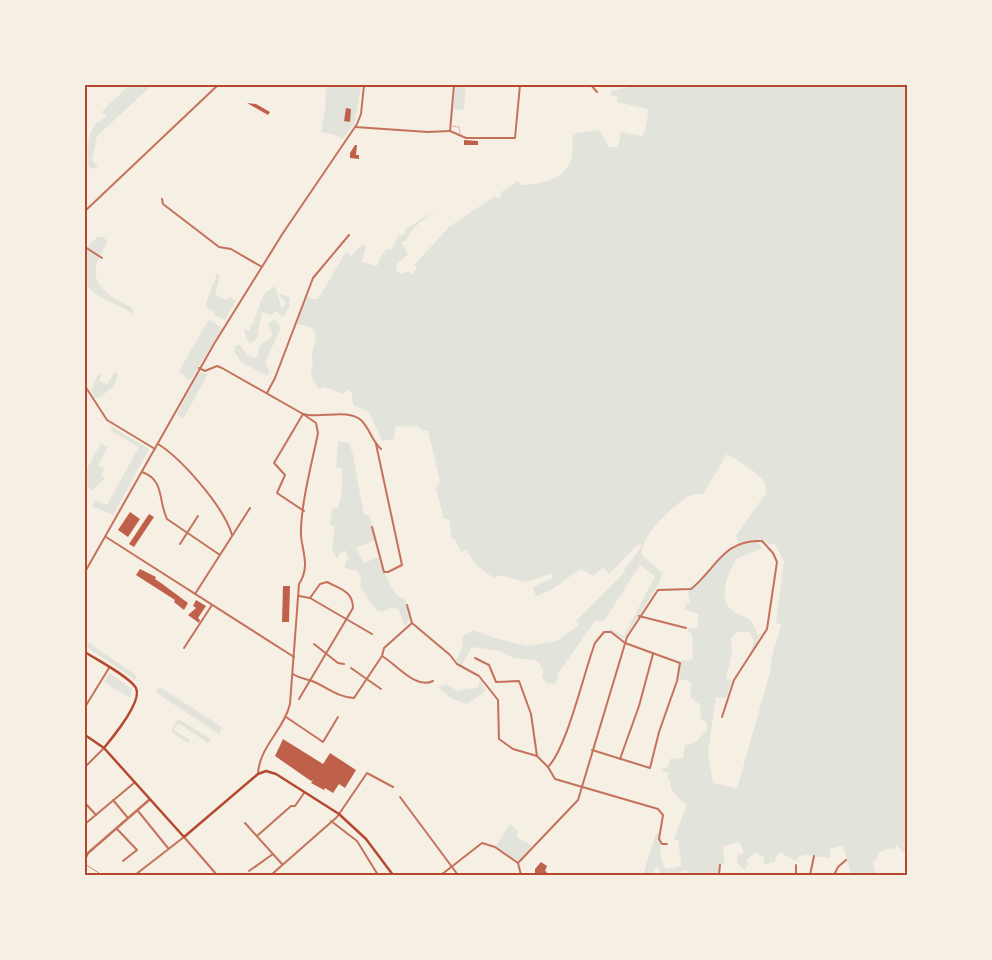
<svg xmlns="http://www.w3.org/2000/svg" width="992" height="960" font-family="'PT Sans Narrow',sans-serif">
  <style>
    .green { fill: #e2e4dc }
    .building { fill: #bf614a }
    .lines { fill: none; stroke-linecap: round; stroke-linejoin: round }
    .service { stroke: #c5725c; stroke-width: 0.5 }
    .minor { stroke: #c5725c; stroke-width: 2 }
    .tertiary { stroke: #c5725c; stroke-width: 2.5 }
    .primary { stroke: #b5482f; stroke-width: 2.5 }
    .rail { stroke: #cf8b77; stroke-width: 1 }
    .neatline { fill: none; stroke: #b5482f; stroke-width: 2 }
  </style>
  <rect width="100%" height="100%" fill="#f6efe4"/>
  <g class="green">
    <path d="M128,85H152L97,136L92,160L98,167L89,169C87,153 85,141 94,126C97,121 103,121 106,116L102,112C110,102 120,96 128,85Z"/>
    <polygon points="326,85 361,85 355,122 343,139 336,135 321,132 325,109"/>
    <polygon points="456,85 466,85 464,110 453,109"/>
    <path d="M638,85H907V852H903L896,844V849L889,848L877,854L878,857L873,862L876,875H851L843,845L830,849V858L806,855L798,857L796,861L779,852L774,863L770,862L768,865L763,862L764,857L755,852L746,861L748,864L745,870L738,864L737,855L744,853L739,842L724,846L723,850L725,862L720,865L717,875H692L686,870L681,871L679,875H662L657,867L652,875H643L656,833L660,834L661,858L664,867L668,869L681,866C682,857 678,850 679,841L674,839L687,805C680,797 669,794 671,781L668,780V773L661,770L668,767L670,759L683,758L685,745L695,743L707,730L706,722L701,719L700,705L690,697L692,684L686,680H679L681,660L689,661L693,659L692,635L688,631L689,628H697L699,614L685,609L686,603L690,602L688,591C703,584 708,571 718,559C728,548 743,544 757,542L762,548L736,559C728,574 716,600 734,612C739,615 747,617 751,621C753,623 756,631 758,635L761,634L748,659L754,641L749,632H737L731,638L732,653L726,679L732,681L726,698L716,697L708,753L713,783L736,788L738,785L771,669C770,653 779,639 781,624L776,623L784,561L774,543L772,545L761,540L738,544L736,536L766,493L765,482L752,470L727,454L703,494C699,494 694,494 691,495C676,502 638,538 642,555L662,573L659,584L624,639L608,630L611,629L624,636L655,576L640,565L604,621H595L556,676L558,677L555,684L546,683L542,677L543,672L539,662L535,660L513,658L500,651L472,647L461,666L456,660L462,649L463,636L474,630L495,638L527,646L557,641L579,625L576,621L625,572L624,570L642,546L638,544L609,574L603,568L593,576L581,569C565,578 554,592 536,596L533,587L553,578L552,573L526,582L499,575L495,579L477,566L466,550L461,552L455,539H452L449,519H444L436,489L440,481L428,431H423L417,425L413,427L395,426L394,439L382,441L369,412L353,405L352,393L347,389L344,394L324,387L319,389C314,381 308,374 313,365C307,346 331,327 296,324L306,295L312,299H318L346,252L351,256L362,244L366,246L362,262L377,266L381,255L387,249L391,250L399,234L401,236L406,232L404,230L439,208C426,218 412,226 406,241L401,242L408,254L396,265L397,271L401,274L408,271L413,274L417,268L414,265L449,227L495,196L498,199L502,196L500,193L518,181L521,185C538,184 561,181 570,163C574,155 572,145 573,136L577,133L599,130L609,147H618L621,132L642,136L645,131L649,109L617,102L618,97L610,95L611,91Z"/>
    <path d="M97,237H104L107,242C104,249 97,259 96,267C92,289 117,300 132,308L134,314L97,295L88,287L85,288V249Z"/>
    <polygon points="217,274 220,276 215,294 225,300 230,297 236,301 225,320 214,315 215,313 205,306"/>
    <polygon points="275,286 282,309 286,303 279,295 281,294 290,298 289,308 283,317 276,311 270,315 262,312 257,338 250,344 244,332 245,328 248,331 251,330 250,325 254,323 254,319 260,306 259,304 266,292"/>
    <polygon points="209,319 222,328 190,381 179,371"/>
    <path d="M275,320L281,327L265,363L270,372L267,376L241,362L234,351L236,345H240L248,356L255,358L259,355C255,343 267,342 272,336V331L268,325L270,321Z"/>
    <polygon points="115,372 118,374 114,386 99,398 95,398 91,391 98,374 102,373 99,381 107,384"/>
    <polygon points="201,373 208,374 183,419 177,414 198,375"/>
    <polygon points="112,427 149,449 113,515 92,506 95,500 107,505 139,447 110,430"/>
    <path d="M338,441L349,443L353,455L364,515H369L377,539L356,548L364,563L379,557C381,567 391,587 396,594C399,597 403,597 406,601L410,618L405,627L398,609L391,608L382,612L376,610L360,586L361,577L357,571L345,568V563L349,559L345,550L340,553L337,559L332,549L335,526L330,525L332,509L338,508C342,497 343,480 342,468H336Z"/>
    <polygon points="101,443 108,447 98,465 104,469 101,476 105,478 92,490 85,485 85,472"/>
    <polygon points="85,640 137,676 135,680 85,646"/>
    <polygon points="109,673 132,689 130,698 104,682"/>
    <polygon points="480,679 486,691 467,704 452,699 438,687 446,684 458,691 467,688 473,689 478,687"/>
    <polygon points="160,687 222,727 219,734 155,692"/>
    <polygon points="180,720 211,739 208,743 178,723 174,730 190,740 188,743 171,732 176,721"/>
    <polygon points="510,824 518,831 517,837 532,846 520,860 514,859 496,846"/>
  </g>
  <g class="building">
    <polygon points="247,103 256,104 270,112 268,115"/>
    <polygon points="346,108 351,109 350,122 344,121"/>
    <polygon points="464,140 478,141 478,145 464,145"/>
    <polygon points="355,145 357,145 356,155 359,155 359,159 350,158 350,153"/>
    <polygon points="130,512 140,519 128,537 118,530"/>
    <polygon points="149,514 154,517 134,547 129,544"/>
    <polygon points="140,569 156,577 155,579 161,583 188,603 184,610 174,602 175,600 136,575"/>
    <polygon points="283,586 290,586 289,622 282,622"/>
    <polygon points="196,600 206,606 198,618 200,620 199,623 188,615 196,608 193,606"/>
    <polygon points="283,739 323,764 330,753 356,770 345,788 339,784 333,793 325,788 324,790 311,783 313,780 311,781 275,756"/>
    <polygon points="541,862 547,866 545,871 547,872 545,875 535,875 535,869"/>
  </g>
  <g class="lines">
    <polyline class="service" points="452,126 459,127 460,134"/>
    <g class="minor">
      <polyline points="591,85 597,92"/>
      <polyline points="355,127 428,132 449,131"/>
      <polyline points="450,131 466,138 515,138 520,85"/>
      <polyline points="450,131 454,85"/>
      <polyline points="162,199 163,204 219,247 231,249 262,267"/>
      <polyline points="85,211 218,85"/>
      <polyline points="85,247 102,258"/>
      <polyline points="85,337 86,330"/>
      <path d="M199,368L205,371L217,366L222,368L303,414C321,419 347,408 361,420C370,429 372,441 381,449"/>
      <polyline points="85,386 107,420 155,449"/>
      <polyline points="267,393 275,378 313,278 349,235"/>
      <path d="M158,444C182,459 224,507 232,535"/>
      <path d="M142,472C165,480 158,501 167,519L220,555"/>
      <polyline points="372,527 384,572 388,572 402,565 376,444"/>
      <polyline points="106,537 294,657"/>
      <polyline points="180,544 198,516"/>
      <polyline points="85,572 214,344 283,233 357,124 361,114 364,85"/>
      <polyline points="195,594 250,508"/>
      <polyline points="299,596 310,598 372,634"/>
      <polyline points="407,605 412,623 450,655 457,664 479,676 498,700 499,739 513,749 537,756"/>
      <polyline points="639,616 686,628"/>
      <polyline points="314,644 338,663 344,664"/>
      <polyline points="184,648 212,605"/>
      <path d="M382,656C396,664 416,690 433,681"/>
      <polyline points="475,658 489,665 496,682 519,681 531,714 537,756 548,767 555,779 658,809 663,815 659,839 662,844 667,844"/>
      <polyline points="351,668 381,689"/>
      <path d="M293,674C299,678 306,679 312,681C327,687 337,697 354,698L382,656L384,648L412,623"/>
      <path d="M299,699L353,608C353,591 340,589 327,582L320,584L310,598"/>
      <polyline points="85,707 109,668"/>
      <polyline points="286,717 323,742 338,717"/>
      <polyline points="620,759 639,706 653,654"/>
      <polyline points="85,767 104,748"/>
      <path d="M548,767C567,748 584,672 595,643L604,632H611L625,643L680,663L677,681L659,732L650,768L592,750"/>
      <path d="M258,774C259,747 284,730 290,704L299,584C310,567 303,554 301,536C300,507 312,463 318,433L316,423L303,414L274,463L285,475L277,493L304,511"/>
      <polyline points="400,797 458,875"/>
      <polyline points="113,800 128,818"/>
      <polyline points="85,803 96,815"/>
      <polyline points="138,811 168,848"/>
      <polyline points="331,821 357,841 378,875"/>
      <polyline points="245,823 282,864"/>
      <polyline points="85,824 134,783"/>
      <polyline points="117,829 137,850 123,861"/>
      <polyline points="257,836 291,806 295,806 304,793"/>
      <path d="M518,863L578,800L627,637L658,590L691,589C716,569 723,539 762,541L773,553L777,562L767,629L734,680L722,717"/>
      <polyline points="518,863 521,875"/>
      <polyline points="796,865 796,875"/>
      <polyline points="249,871 273,854"/>
      <polyline points="135,875 184,837 217,875"/>
      <polyline points="271,875 337,817 367,773 393,787"/>
      <polyline points="441,875 482,843 495,847 518,863"/>
      <polyline points="719,875 720,865"/>
      <polyline points="810,875 814,856"/>
      <polyline points="834,875 838,867 846,860"/>
    </g>
    <polyline class="tertiary" points="85,859 88,853 149,800"/>
    <g class="primary">
      <path d="M85,652C97,660 130,677 136,688C143,701 113,737 104,748"/>
      <polyline points="85,735 104,748 184,837 258,774 266,771 276,774 339,814 366,839 393,875"/>
    </g>
    <polyline class="rail" points="85,864 102,875"/>
  </g>
  <rect width="992" height="960" fill="none" stroke="#f6efe4" stroke-width="172"/>
  <rect x="86" y="86" width="820" height="788" class="neatline"/>
</svg>
